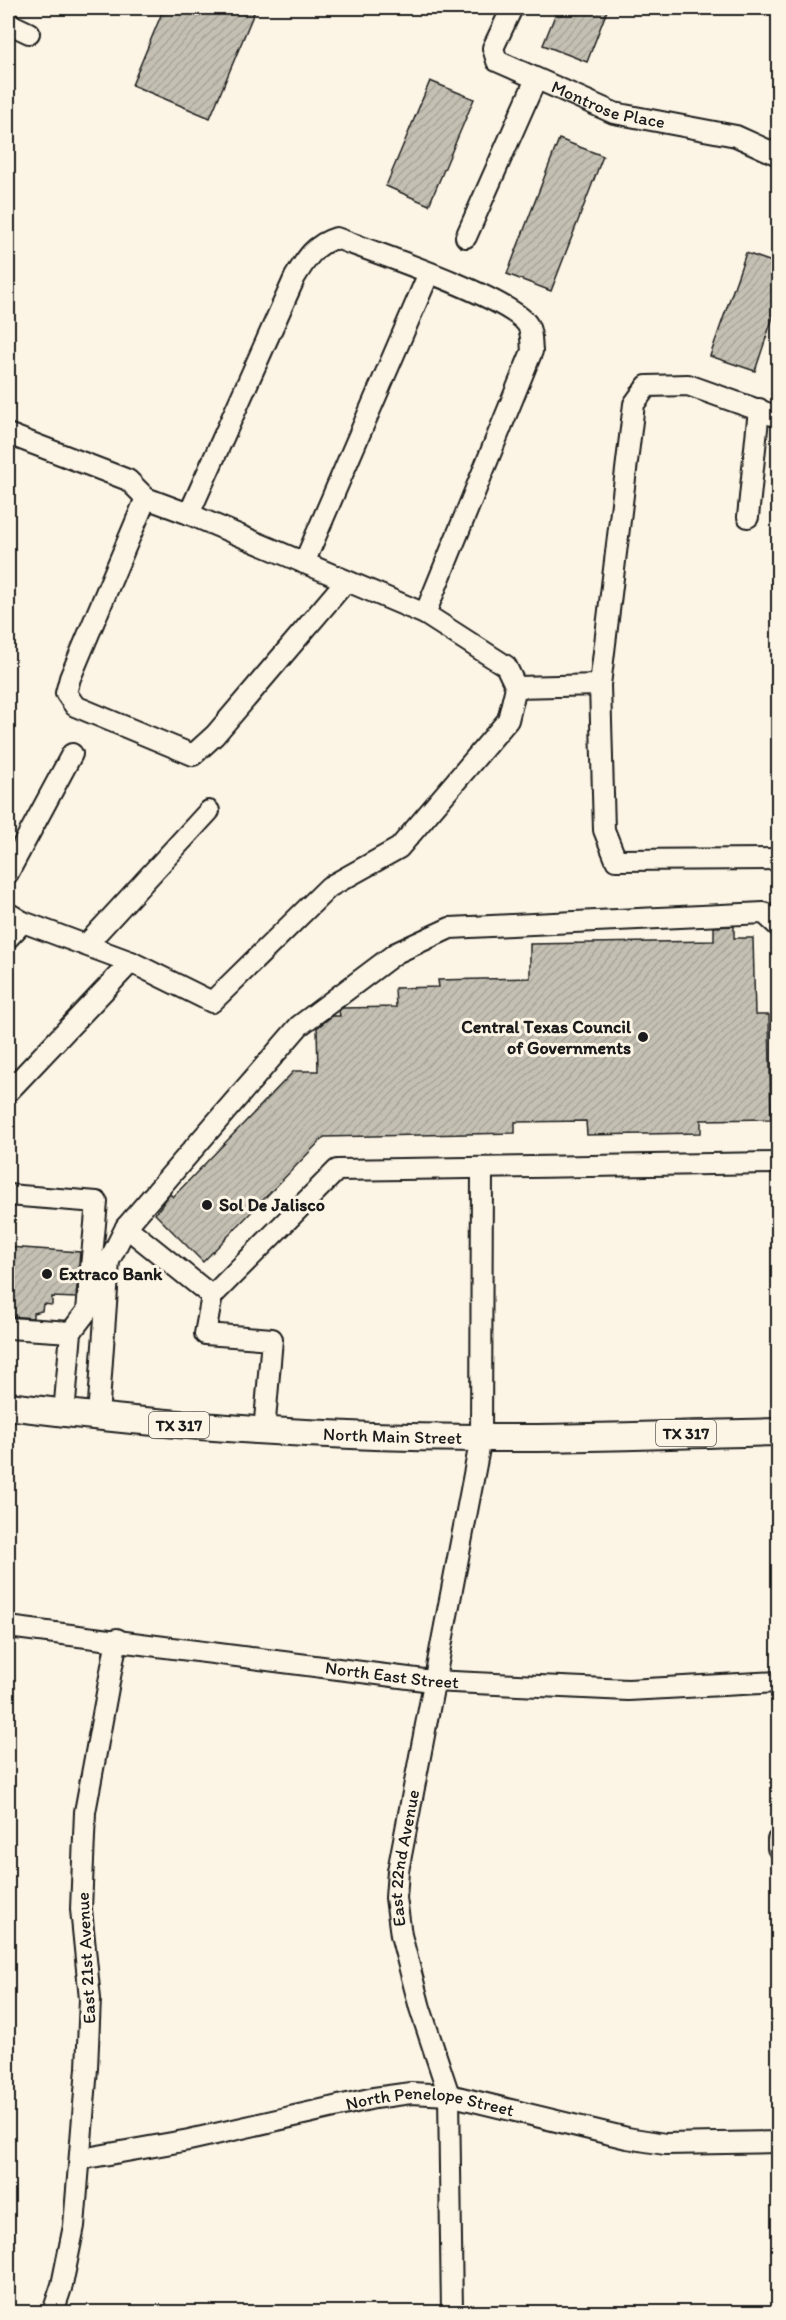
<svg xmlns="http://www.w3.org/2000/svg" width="786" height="2320" font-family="Itim,sans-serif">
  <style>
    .building { fill: url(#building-hatch); stroke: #1c1c1c; stroke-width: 1.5 }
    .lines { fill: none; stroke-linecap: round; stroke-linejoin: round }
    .minor-casing { stroke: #1c1c1c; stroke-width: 24 }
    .major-casing { stroke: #1c1c1c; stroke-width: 30 }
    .minor { stroke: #fcf5e5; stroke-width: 20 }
    .major { stroke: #fcf5e5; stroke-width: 26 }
    .poi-dot { fill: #1c1c1c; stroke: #fcf5e5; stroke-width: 2 }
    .labels { text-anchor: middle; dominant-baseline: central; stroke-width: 6; stroke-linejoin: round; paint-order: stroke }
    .shield { fill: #fcf5e5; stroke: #5f5d58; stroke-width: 1.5 }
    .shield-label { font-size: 16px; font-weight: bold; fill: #1c1c1c }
    .street-label { font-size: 18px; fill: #1c1c1c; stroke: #fcf5e5 }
    .poi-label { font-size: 18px; font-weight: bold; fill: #1c1c1c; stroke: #fcf5e5; text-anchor: start }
  </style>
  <defs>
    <pattern id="building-hatch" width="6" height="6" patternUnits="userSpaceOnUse" patternTransform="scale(1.5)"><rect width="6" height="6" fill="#c4c0b3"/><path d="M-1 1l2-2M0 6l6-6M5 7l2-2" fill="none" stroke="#a8a499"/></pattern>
  </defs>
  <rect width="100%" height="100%" fill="#fcf5e5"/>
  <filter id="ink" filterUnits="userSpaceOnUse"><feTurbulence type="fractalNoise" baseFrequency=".0167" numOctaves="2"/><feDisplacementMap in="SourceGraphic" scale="12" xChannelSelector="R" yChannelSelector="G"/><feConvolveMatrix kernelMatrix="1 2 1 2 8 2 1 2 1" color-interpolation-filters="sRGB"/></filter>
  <g filter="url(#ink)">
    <g class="building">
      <polygon points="164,8 256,8 210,118 132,85"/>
      <polygon points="558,8 608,8 587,62 543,45"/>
      <polygon points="430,81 474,99 429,205 386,186"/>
      <polygon points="559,139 603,156 551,291 507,274"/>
      <polygon points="746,253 778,264 778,302 755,371 710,356"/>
      <polygon points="734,926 734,938 753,938 755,1015 769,1015 771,1119 701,1120 701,1133 587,1135 586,1121 515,1122 515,1133 324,1137 203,1262 155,1214 170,1194 173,1197 294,1071 318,1071 317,1028 332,1016 340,1016 339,1011 342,1008 396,1007 395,988 439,987 438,980 530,978 530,944 714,941 714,927"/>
      <polygon points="8,1247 80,1252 76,1298 52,1297 52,1305 43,1304 42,1311 33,1313 33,1318 8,1316"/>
    </g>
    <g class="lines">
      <defs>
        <g id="minor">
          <path id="s1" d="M512,8L493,48L497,61L614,113L736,136L778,155"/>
          <polyline points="8,23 29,33"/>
          <polyline points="466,237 536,79"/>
          <polyline points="778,417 688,385 647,386 634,404 600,685 604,830 616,860 778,859"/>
          <path d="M8,434L128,480L146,498L189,514L295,277C306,259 315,244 336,238C374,252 508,297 527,324C532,331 531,343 532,351L425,614L506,666L516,687L508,720L399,848L329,887L212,1002L131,962L8,1092"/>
          <polyline points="146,498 70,678 66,693 75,706 193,755 215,735 346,581"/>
          <polyline points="189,514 425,614"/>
          <polyline points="748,517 759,409"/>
          <polyline points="304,563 429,273"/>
          <polyline points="516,687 600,685"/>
          <polyline points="8,873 72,754"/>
          <polyline points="8,913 23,922 131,962"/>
          <polyline points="8,938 23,922"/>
          <polyline points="86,945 209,811"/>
          <polyline points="8,1195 97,1202 87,1311 71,1332"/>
          <polyline points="126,1227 212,1296"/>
          <polyline points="8,1328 71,1332 64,1414"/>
          <polyline points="98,1417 109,1261 126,1227 299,1026 396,953 450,928 764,913 778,926"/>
          <polyline points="264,1432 272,1339 205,1334 212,1296 337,1170 778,1163"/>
          <path id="s2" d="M8,1627L432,1681L628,1690L778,1682"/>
          <polyline points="778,1840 778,1848"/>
          <path id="s3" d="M81,2159L189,2140L374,2098L411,2093L449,2095L627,2138L665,2144L778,2142"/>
          <polyline points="53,2312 62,2285 74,2226 87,2068 90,1999 81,1909 85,1812 117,1639"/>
          <path id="s4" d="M452,2312L449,2095L420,2008L401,1935L396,1898L398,1871L481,1438L482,1169"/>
        </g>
        <g id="major">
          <path id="s5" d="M8,1406C164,1426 321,1437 479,1438C578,1439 679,1434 778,1432"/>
        </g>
      </defs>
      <use href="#minor" class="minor-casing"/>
      <use href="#major" class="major-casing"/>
      <use href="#minor" class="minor"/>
      <use href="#major" class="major"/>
    </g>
  </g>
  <g class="poi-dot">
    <circle cx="643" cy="1037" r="6"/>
    <circle cx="207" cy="1205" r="6"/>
    <circle cx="47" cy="1274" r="6"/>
  </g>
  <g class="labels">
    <g class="shield">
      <rect x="149" y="1412" width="60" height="26" rx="4.5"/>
      <rect x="656" y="1420" width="60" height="26" rx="4.5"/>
    </g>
    <g class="shield-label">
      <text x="179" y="1425">TX 317</text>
      <text x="686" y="1433">TX 317</text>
    </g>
    <g class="street-label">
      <text stroke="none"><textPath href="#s1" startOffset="178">Montrose Place</textPath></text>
      <text stroke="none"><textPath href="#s5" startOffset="386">North Main Street</textPath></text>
      <text stroke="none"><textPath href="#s2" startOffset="387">North East Street</textPath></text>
      <text stroke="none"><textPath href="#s4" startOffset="462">East 22nd Avenue</textPath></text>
      <text transform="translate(86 1958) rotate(-93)">East 21st Avenue</text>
      <text stroke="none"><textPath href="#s3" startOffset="356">North Penelope Street</textPath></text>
    </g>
    <g class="poi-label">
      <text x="631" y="1027" text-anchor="end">Central Texas Council<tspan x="631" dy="21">of Governments</tspan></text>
      <text x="219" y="1205">Sol De Jalisco</text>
      <text x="59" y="1274">Extraco Bank</text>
    </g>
  </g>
  <rect width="786" height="2320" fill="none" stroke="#fcf5e5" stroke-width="30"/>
  <rect x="15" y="15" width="756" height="2290" fill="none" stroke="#1c1c1c" stroke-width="2" filter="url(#ink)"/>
</svg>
